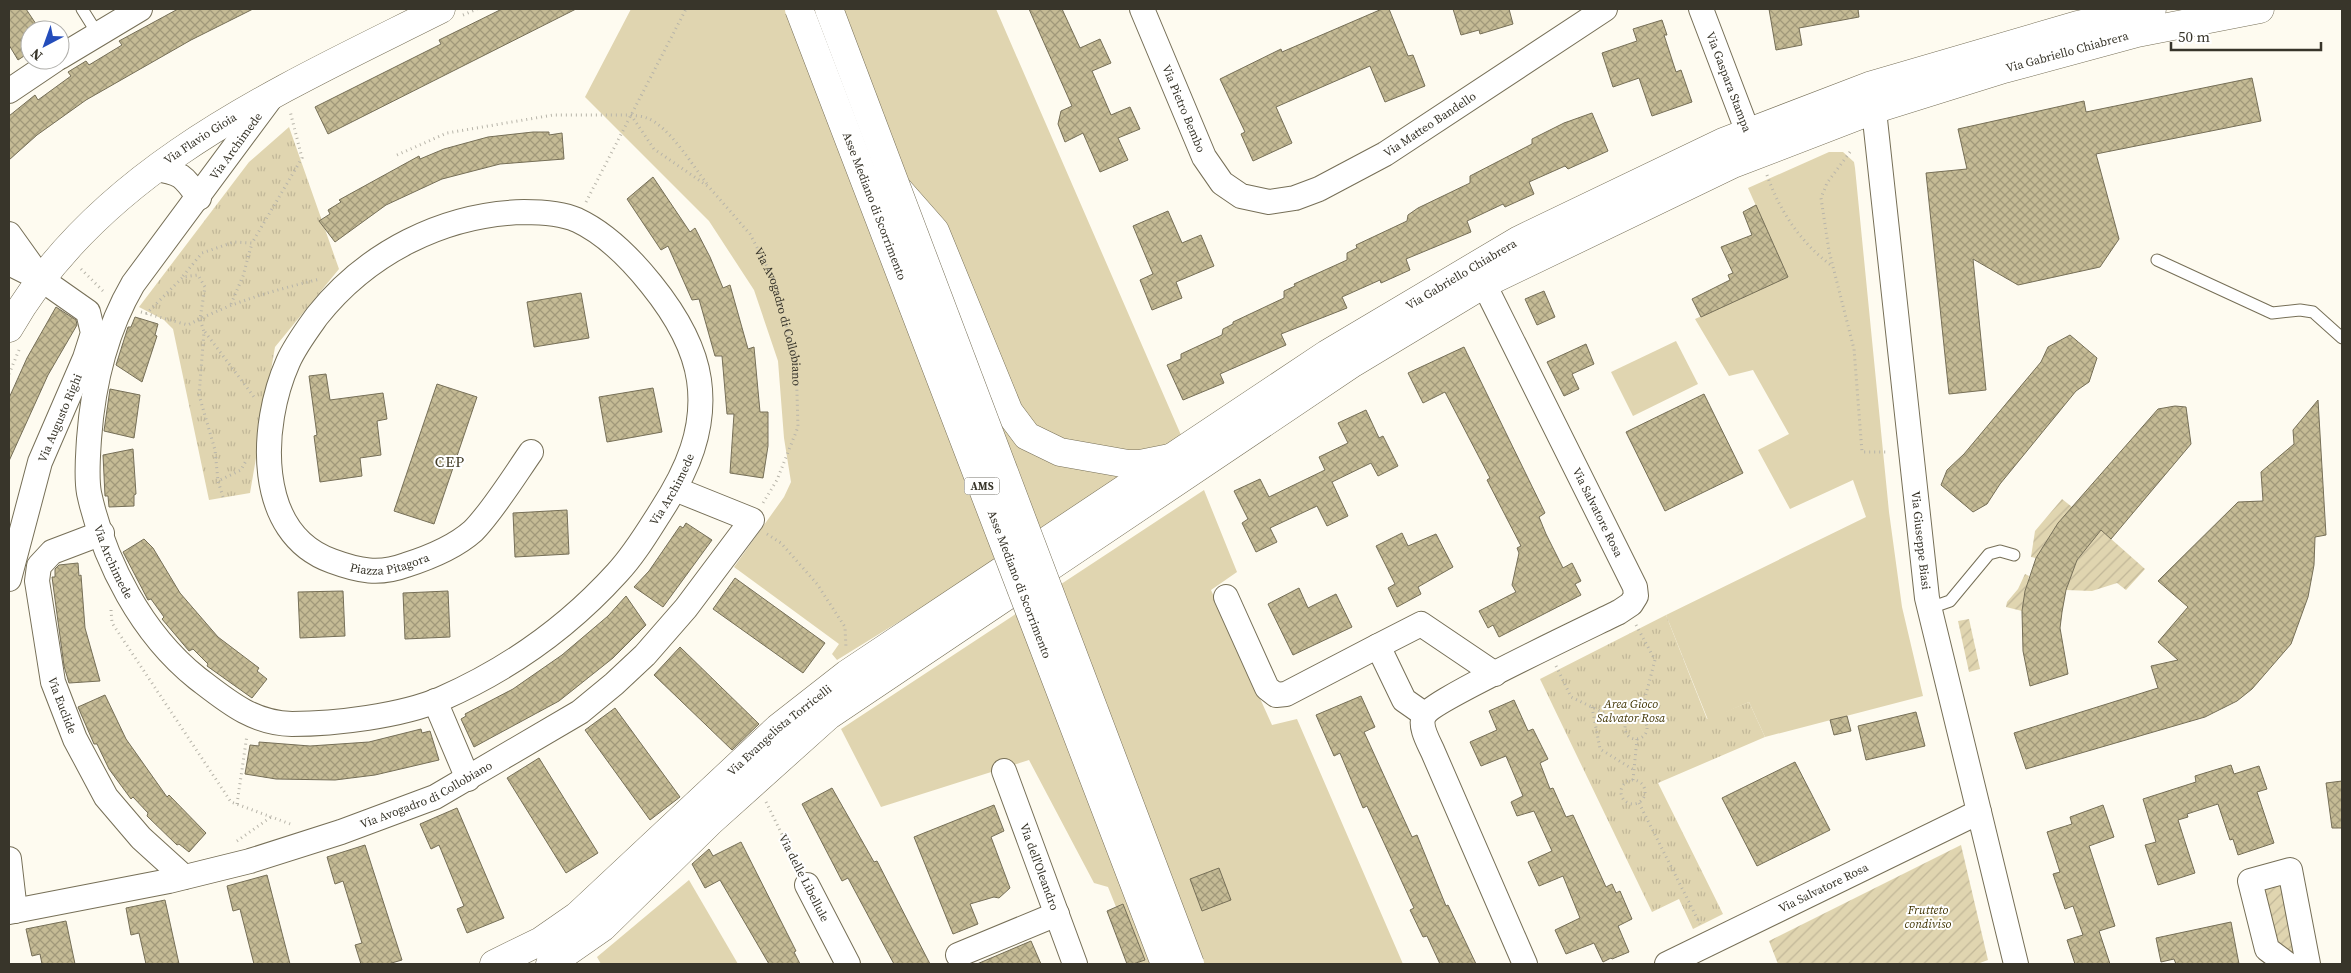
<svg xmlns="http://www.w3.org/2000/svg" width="2351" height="973" font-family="'Source Serif 4',serif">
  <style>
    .grass { fill: #e0d5b0 }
    .park { fill: url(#park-tufts) }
    .garden { fill: url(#garden-furrows) }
    .building { fill: url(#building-cross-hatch); stroke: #766f57 }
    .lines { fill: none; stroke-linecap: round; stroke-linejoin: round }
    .lane-casing { stroke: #766f57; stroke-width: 13 }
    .street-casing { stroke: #766f57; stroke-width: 26 }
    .secondary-casing { stroke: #766f57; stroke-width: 29 }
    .highway-casing { stroke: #766f57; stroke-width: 29 }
    .path { stroke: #b7b4a9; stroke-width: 3; stroke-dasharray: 1 4; stroke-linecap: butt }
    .lane { stroke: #fff; stroke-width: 11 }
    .street { stroke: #fff; stroke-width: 24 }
    .secondary { stroke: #fff; stroke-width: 28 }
    .highway { stroke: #fff; stroke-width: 28 }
    .highway-bridge-casing { stroke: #766f57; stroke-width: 29; stroke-linecap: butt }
    .highway-bridge { stroke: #fff; stroke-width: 28 }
    .labels { text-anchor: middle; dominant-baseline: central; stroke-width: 4; stroke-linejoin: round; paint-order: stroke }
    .shield { fill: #fff; stroke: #74726a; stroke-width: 1 }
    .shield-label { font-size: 11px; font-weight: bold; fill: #38352a }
    .street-label { font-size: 12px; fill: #38352a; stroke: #fff }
    .park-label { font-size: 12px; font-style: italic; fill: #403402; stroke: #fff }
    .quarter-label { font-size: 15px; letter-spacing: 1px; fill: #403a24; stroke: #fff }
  </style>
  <defs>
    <pattern id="park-tufts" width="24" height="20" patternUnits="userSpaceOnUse" patternTransform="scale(1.25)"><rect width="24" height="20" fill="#e0d5b0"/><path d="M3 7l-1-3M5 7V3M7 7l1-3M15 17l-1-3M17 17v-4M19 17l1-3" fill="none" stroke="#c1b798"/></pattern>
    <pattern id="garden-furrows" width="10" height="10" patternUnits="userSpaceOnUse" patternTransform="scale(1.25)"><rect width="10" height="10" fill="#e0d5b0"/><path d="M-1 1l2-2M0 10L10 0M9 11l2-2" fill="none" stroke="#c1b798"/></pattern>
    <pattern id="building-cross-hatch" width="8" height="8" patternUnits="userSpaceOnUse" patternTransform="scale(1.25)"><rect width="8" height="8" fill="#c5bb95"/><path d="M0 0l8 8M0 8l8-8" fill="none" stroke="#a1997a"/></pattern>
  </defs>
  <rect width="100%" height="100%" fill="#fefbf0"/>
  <g class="grass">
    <polygon points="631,9 996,9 1181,435 960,584 837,660 832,654 839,644 734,567 784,497 791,482 784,438 778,361 754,290 709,221 585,97"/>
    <polygon points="1829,152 1843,152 1854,162 1855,168 1889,512 1902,607 1923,696 1765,737 1749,702 1708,720 1666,615 1866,517 1853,480 1790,509 1758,450 1789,434 1753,370 1729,376 1695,319 1788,277 1748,188"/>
    <polygon points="1676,341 1698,384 1633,416 1611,372"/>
    <polygon points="1204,490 1237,572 1211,590 1272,725 1297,719 1403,964 1139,964 1108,887 1094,883 1029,760 881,807 841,729"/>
    <polygon points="689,880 738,964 601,964 597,957"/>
  </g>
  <g class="park">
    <polygon points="289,127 339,269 275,347 250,493 209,500 173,329 164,320 139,307 249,162"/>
    <polygon points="1666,615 1707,719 1749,702 1765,737 1658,783 1723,914 1693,929 1679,899 1652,912 1540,679"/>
  </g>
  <g class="garden">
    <polygon points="2062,499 2072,507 2058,523 2036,558 2031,557 2035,531"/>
    <polygon points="2101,530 2145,569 2126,590 2117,583 2092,591 2066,590 2077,560"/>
    <polygon points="2025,574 2029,576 2022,611 2006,607 2007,602 2018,589"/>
    <polygon points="1969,619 1980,669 1969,672 1958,621"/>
    <polygon points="1961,845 1988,960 1977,964 1778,964 1769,941"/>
    <polygon points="2283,882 2297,959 2273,942 2259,888"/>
  </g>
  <g class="building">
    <polygon points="9,9 26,9 40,30 30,30 30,52 18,60 9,45"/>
    <polygon points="178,9 253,9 191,40 86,100 37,135 9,160 9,116 35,95 38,100 71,76 68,72 86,61 89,65 122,45 119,41"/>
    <polygon points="502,9 576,9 328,134 315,107 441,44 439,40"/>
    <polygon points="1029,9 1062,9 1080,48 1100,39 1111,63 1092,71 1111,115 1130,107 1140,129 1118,138 1128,160 1100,172 1083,133 1065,142 1058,124 1061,111 1072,106"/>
    <polygon points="1382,9 1389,9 1408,56 1413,55 1425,86 1385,102 1370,66 1276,107 1292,143 1253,161 1241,134 1245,132 1220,79 1281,49 1282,52"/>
    <polygon points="1453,9 1509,9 1513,24 1480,34 1479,30 1461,35"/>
    <polygon points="1769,9 1858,9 1859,17 1799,28 1802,45 1776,50"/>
    <polygon points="1662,20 1667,35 1664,35 1676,72 1681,70 1692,102 1652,116 1639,78 1613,87 1602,53 1637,41 1633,29"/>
    <polygon points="2252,78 2261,121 2096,154 2119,239 2100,267 2018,285 1973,259 1986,390 1949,394 1926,173 1967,169 1958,129 2084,101 2086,112"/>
    <polygon points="1592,113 1608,151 1568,169 1565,166 1529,182 1534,194 1505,207 1503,204 1467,221 1471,232 1406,259 1410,270 1381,283 1380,280 1342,297 1347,308 1281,334 1286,345 1220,374 1224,383 1183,400 1167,365 1181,359 1181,354 1222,335 1223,329 1233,324 1233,322 1284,298 1284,291 1295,286 1294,284 1347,260 1347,253 1357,248 1356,245 1407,221 1408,215 1418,208 1470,183 1470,176 1532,144 1532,139 1564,123"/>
    <polygon points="533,132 549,132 549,135 562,133 564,159 500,164 442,179 386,205 335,242 319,221 330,214 328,210 341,202 339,200 419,156 420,159 444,149 488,137"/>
    <polygon points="653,177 690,232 695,228 710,257 723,288 730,285 748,349 754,347 760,412 768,412 768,446 763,478 730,473 734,414 727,414 722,356 715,356 699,299 692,300 668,246 661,250 627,199"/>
    <polygon points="1756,205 1788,277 1701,317 1692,299 1730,280 1728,275 1733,273 1721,247 1752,235 1743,212"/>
    <polygon points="1168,211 1182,243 1201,235 1214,266 1176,282 1182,298 1152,310 1140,280 1153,274 1133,226"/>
    <polygon points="1544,291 1555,317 1537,325 1525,299"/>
    <polygon points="581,293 589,338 534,347 527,302"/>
    <polygon points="56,307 76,320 77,325 48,375 9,461 9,398 27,358"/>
    <polygon points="135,317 158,324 155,335 157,336 142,382 116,365 128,327 131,327"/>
    <polygon points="2070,335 2097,358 2089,382 2076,391 2000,484 1987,504 1973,512 1941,485 1947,470 1964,454 2041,362 2048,347"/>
    <polygon points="1586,344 1594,364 1572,374 1579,389 1564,396 1547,362"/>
    <polygon points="1464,347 1545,513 1539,517 1546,534 1563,568 1572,563 1581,581 1575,584 1581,595 1499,637 1493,625 1488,628 1479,611 1516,592 1512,585 1519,553 1517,548 1521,546 1487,480 1490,478 1445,392 1423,403 1408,373"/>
    <polygon points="326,374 330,400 383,393 387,419 377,421 381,455 360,458 362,476 320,482 314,436 317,435 309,376"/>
    <polygon points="437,384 477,397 434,524 394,511"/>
    <polygon points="653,388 662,432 607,442 599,397"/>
    <polygon points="110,389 140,395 134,438 104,431"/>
    <polygon points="1704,394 1743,473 1665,511 1626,432"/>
    <polygon points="2318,400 2326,535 2315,537 2314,565 2308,597 2291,644 2252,689 2237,701 2205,717 2026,769 2014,733 2158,688 2151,666 2178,660 2158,642 2188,607 2158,581 2238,502 2263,501 2261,472 2294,444 2293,430"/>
    <polygon points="2175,406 2186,407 2191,444 2111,539 2101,530 2077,560 2066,590 2062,612 2060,628 2068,674 2030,686 2023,651 2022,611 2025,591 2036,558 2058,523 2158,409"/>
    <polygon points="1366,410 1379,438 1383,436 1398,466 1378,476 1371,463 1332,482 1348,516 1327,526 1317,506 1270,528 1277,542 1256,552 1242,523 1248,519 1234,491 1260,479 1269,497 1325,470 1319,457 1348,443 1338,423"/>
    <polygon points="133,449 136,494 134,495 134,506 109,507 108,496 105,496 103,455"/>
    <polygon points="567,510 569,554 515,557 513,513"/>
    <polygon points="686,523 712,540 663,607 634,587 649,571 680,526 683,528"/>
    <polygon points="1402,533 1408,546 1436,534 1453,567 1418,587 1421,594 1397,607 1388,588 1395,584 1376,546"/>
    <polygon points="144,539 153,548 180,593 218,637 259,668 257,671 267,679 252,698 207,666 208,664 193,649 189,651 162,619 164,617 151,599 148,600 123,552"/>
    <polygon points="78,563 79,576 81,575 85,628 100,681 69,683 64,666 52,577 55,577 55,569 59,565"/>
    <polygon points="735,578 825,643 803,673 713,609"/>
    <polygon points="1299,588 1308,608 1336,594 1352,627 1293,655 1268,604"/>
    <polygon points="343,591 345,636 300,638 298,592"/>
    <polygon points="448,591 450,637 405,639 403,593"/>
    <polygon points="626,596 646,625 613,658 559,701 474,747 461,719 466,716 465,714 513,689 562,655 608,616"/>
    <polygon points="680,647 759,724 732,750 654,675"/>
    <polygon points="105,695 126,739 167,797 169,795 206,833 189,852 179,844 177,845 147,816 148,813 133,797 131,799 109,769 97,744 94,744 78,707"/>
    <polygon points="1361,696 1375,727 1364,732 1412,837 1417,835 1446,906 1448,905 1476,964 1440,964 1427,936 1423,937 1410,910 1414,908 1367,806 1363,808 1340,753 1334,756 1316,715"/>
    <polygon points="1514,700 1528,731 1533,729 1548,759 1540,763 1550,789 1553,788 1566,817 1573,815 1606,887 1612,884 1616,893 1620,891 1632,919 1618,926 1629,952 1612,959 1611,958 1603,962 1594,943 1566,954 1555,930 1580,918 1563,876 1539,886 1528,862 1552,851 1534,811 1517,816 1511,802 1523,796 1506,756 1481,766 1470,742 1497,730 1489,711"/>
    <polygon points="615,708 680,797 650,820 585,730"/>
    <polygon points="1916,712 1925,746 1866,760 1858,726"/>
    <polygon points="1847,716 1851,731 1834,735 1830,720"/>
    <polygon points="421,729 422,733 430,731 439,760 375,775 335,780 276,779 245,774 250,745 259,746 259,742 310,746 369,742"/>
    <polygon points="539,758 598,853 566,873 507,778"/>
    <polygon points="1795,762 1830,830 1757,866 1722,798"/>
    <polygon points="2231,765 2234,774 2259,766 2267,789 2257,792 2274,843 2238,855 2233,839 2230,840 2218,804 2187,814 2188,817 2178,820 2195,873 2158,885 2145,845 2156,842 2143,799 2196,782 2195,776"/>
    <polygon points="2342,781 2342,828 2332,828 2326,783"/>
    <polygon points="832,788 874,862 877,861 930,964 894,964 848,878 842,881 802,804"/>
    <polygon points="994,805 1004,831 991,837 1010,888 999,898 994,897 970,904 978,924 953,934 914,837"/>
    <polygon points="2103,805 2114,837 2089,846 2115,926 2099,931 2110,964 2075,964 2067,940 2083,935 2073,906 2065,909 2053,874 2060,872 2047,832 2072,824 2070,817"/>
    <polygon points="457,808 504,918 467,933 457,909 464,906 439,845 431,849 420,824"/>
    <polygon points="741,842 796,951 794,952 800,964 769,964 720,880 705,888 692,864 709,849 713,856"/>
    <polygon points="365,845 402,960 388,964 361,964 355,945 362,943 343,881 335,884 327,857"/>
    <polygon points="1219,868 1231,900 1202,911 1190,879"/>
    <polygon points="267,875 290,964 254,964 240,909 233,911 227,886"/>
    <polygon points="165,900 179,964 146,964 139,933 131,935 126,908"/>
    <polygon points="1123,904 1145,960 1133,964 1127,964 1107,911"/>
    <polygon points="66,921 75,964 42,964 40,954 32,956 26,929"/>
    <polygon points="2231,922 2239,964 2176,964 2174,959 2161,962 2156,938"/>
    <polygon points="1031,941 1041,964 977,964"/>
  </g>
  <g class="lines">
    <defs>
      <g id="lane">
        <polyline points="82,9 97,33"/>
        <polyline points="2157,260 2272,313 2300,310 2313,312 2342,338"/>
        <polyline points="1930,608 1950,601 1989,554 2000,551 2014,555"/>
      </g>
      <g id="street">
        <path id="s2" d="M1142,9L1204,157L1222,183L1241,196L1269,202L1295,198L1319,189L1385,154L1605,9"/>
        <path id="s3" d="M1701,9L1755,151"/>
        <polyline points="60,57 140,9"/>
        <polyline points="9,91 55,60"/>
        <path id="s4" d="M1872,92L1927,598L2016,964"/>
        <path id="s5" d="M273,95L133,284C105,332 93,384 89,439C88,457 86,476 89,493C104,562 142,634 197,678C227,701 252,723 292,724C335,724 401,716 441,699C507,670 568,627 617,573C634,555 647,533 661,511C687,471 706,429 699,380C694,345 672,310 651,284C631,259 607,234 577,220C561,213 541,212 524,212C443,214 367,253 317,316C307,330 295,346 288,362C260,425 254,533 332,561C359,571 379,575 406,565C428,558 455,547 473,531C492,512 515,475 531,452"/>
        <path d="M155,169C181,172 184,177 199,198"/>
        <polyline points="9,234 39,276"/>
        <polyline points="9,263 41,279 88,312 93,333 85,358 40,462 9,579"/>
        <path id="s6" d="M1484,284L1635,587L1636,596L1631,604L1619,612C1593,625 1431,701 1424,716C1419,726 1429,743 1433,752L1525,964"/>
        <path id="s7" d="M102,533L52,552L39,566L37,581L53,682L75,739L106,797L141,838L184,877"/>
        <polyline points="1226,597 1267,688 1276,695 1286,694 1378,646"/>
        <polyline points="435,701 468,779"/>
        <polyline points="1424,714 1404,700 1378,646 1421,624 1495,674"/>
        <path id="s8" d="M1004,771L1075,964"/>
        <polyline points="9,859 15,911"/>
        <polyline points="807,885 848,964"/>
        <path id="s9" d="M9,912L169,881L250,861L341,832L435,797L580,712L614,684L645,655L686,608L752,520L675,489"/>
        <polyline points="958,955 1057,914"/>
        <path id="s10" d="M1667,964L1979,812"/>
        <polyline points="2287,964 2267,949 2250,881 2290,870 2308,964"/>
      </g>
      <g id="secondary">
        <path id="s11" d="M9,328C101,167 282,89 441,9"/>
        <path id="s12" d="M494,964L541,941L577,916L778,728L847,674L1327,354L1519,240L1723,142L1869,86L2078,25L2152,9"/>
        <path id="s13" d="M550,964L603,927L711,821L828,716L1353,363L1484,284L1733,164L1876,109L2004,69L2137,33L2260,9"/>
      </g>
      <polyline id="highway" points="898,189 935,231 1009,412 1027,436 1060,452 1128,464 1140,464 1175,457"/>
    </defs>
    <use href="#lane" class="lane-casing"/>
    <use href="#street" class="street-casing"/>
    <use href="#secondary" class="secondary-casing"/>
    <use href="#highway" class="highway-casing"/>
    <g class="path">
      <polyline points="463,15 477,9"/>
      <path d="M631,115C636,116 642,116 647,118C669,126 693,166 707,184"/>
      <polyline points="1850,152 1827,183 1821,198 1829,251 1854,349 1862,452 1888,452"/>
      <path id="s1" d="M397,155L447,133L553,115H631L654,149L709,187L750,234L774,280L796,361L798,427L777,480L763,503"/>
      <path d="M1767,175C1780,212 1801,243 1832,266"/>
      <polyline points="586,202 686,9"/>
      <polyline points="81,269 105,293"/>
      <polyline points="183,276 202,253 234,242 252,243 302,158 290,111"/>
      <polyline points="231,304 243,276 252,243"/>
      <path d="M141,312L188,325C232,302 271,291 320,279"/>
      <polyline points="146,314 183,277 198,275 205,287 200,319 204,332 199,395 215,450 218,481"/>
      <polyline points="205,332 254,397"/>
      <polyline points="9,374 19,350"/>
      <polyline points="223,497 218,481 241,470 247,459"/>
      <polyline points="767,534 781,543 817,584 845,627 846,648"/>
      <polyline points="111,610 112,623 231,802 293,825"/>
      <polyline points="1636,625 1655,660 1640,717"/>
      <polyline points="1556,666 1571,697 1625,723"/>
      <polyline points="1592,707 1600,749 1634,770"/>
      <circle cx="1636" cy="728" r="11"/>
      <circle cx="1633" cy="792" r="12"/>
      <polyline points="1633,780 1637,739"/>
      <polyline points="766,802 798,867"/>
      <polyline points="1639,803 1700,924"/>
      <polyline points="237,804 247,735"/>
      <polyline points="237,841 271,817"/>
    </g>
    <use href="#lane" class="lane"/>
    <use href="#street" class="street"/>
    <use href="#secondary" class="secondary"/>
    <use href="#highway" class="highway"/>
    <defs>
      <g id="highway-bridge">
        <path id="s14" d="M799,9L1165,964"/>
        <polyline points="829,9 1190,964"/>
      </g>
    </defs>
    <use href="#highway-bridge" class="highway-bridge-casing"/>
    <use href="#highway-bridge" class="highway-bridge"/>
  </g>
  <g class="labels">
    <rect class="shield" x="964.5" y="477.5" width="35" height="17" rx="4"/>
    <g class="shield-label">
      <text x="982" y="486">AMS</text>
    </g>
    <g class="street-label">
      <text stroke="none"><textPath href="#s13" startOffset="1788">Via Gabriello Chiabrera</textPath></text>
      <text stroke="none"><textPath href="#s3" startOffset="78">Via Gaspara Stampa</textPath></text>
      <text stroke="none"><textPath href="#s2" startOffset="108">Via Pietro Bembo</textPath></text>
      <text stroke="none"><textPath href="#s2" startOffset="424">Via Matteo Bandello</textPath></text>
      <text stroke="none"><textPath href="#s11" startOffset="272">Via Flavio Gioia</textPath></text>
      <text transform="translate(236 146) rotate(-54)">Via Archimede</text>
      <text stroke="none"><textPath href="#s14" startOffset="211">Asse Mediano di Scorrimento</textPath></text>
      <text stroke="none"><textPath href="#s12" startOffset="1192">Via Gabriello Chiabrera</textPath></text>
      <text stroke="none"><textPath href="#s1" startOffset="499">Via Avogadro di Collobiano</textPath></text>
      <text transform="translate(60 418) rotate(-67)">Via Augusto Righi</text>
      <text stroke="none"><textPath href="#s5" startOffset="1248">Via Archimede</textPath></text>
      <text stroke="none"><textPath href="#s6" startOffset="255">Via Salvatore Rosa</textPath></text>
      <text stroke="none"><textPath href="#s4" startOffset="451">Via Giuseppe Biasi</textPath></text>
      <text stroke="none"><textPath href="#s5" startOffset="2205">Piazza Pitagora</textPath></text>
      <text stroke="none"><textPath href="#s5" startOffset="525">Via Archimede</textPath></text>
      <text stroke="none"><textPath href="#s14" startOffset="616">Asse Mediano di Scorrimento</textPath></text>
      <text stroke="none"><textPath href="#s7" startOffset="215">Via Euclide</textPath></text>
      <text stroke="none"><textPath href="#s12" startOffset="371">Via Evangelista Torricelli</textPath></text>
      <text stroke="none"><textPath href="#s9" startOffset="435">Via Avogadro di Collobiano</textPath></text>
      <text stroke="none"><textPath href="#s8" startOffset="102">Via dell'Oleandro</textPath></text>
      <text transform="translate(804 878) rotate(63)">Via delle Libellule</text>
      <text stroke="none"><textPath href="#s10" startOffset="174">Via Salvatore Rosa</textPath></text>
    </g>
    <g class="park-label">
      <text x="1631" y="704">Area Gioco<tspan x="1631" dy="14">Salvator Rosa</tspan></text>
      <text x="1928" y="910">Frutteto<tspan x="1928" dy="14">condiviso</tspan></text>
    </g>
    <g class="quarter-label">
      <text x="450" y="461">CEP</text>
    </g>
  </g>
  <rect width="2351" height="973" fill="none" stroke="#38352a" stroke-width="20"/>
  <g transform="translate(45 45) rotate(221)"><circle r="24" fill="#ffffff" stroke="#afaeaa"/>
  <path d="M0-4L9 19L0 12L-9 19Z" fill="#244dbb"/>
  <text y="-8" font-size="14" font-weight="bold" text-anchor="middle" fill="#38352a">N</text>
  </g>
  <path d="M2171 42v8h150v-8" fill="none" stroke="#38352a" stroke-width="2.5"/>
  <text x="2178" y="42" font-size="15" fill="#38352a" stroke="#ffffff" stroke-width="4" paint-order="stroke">50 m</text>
</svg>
